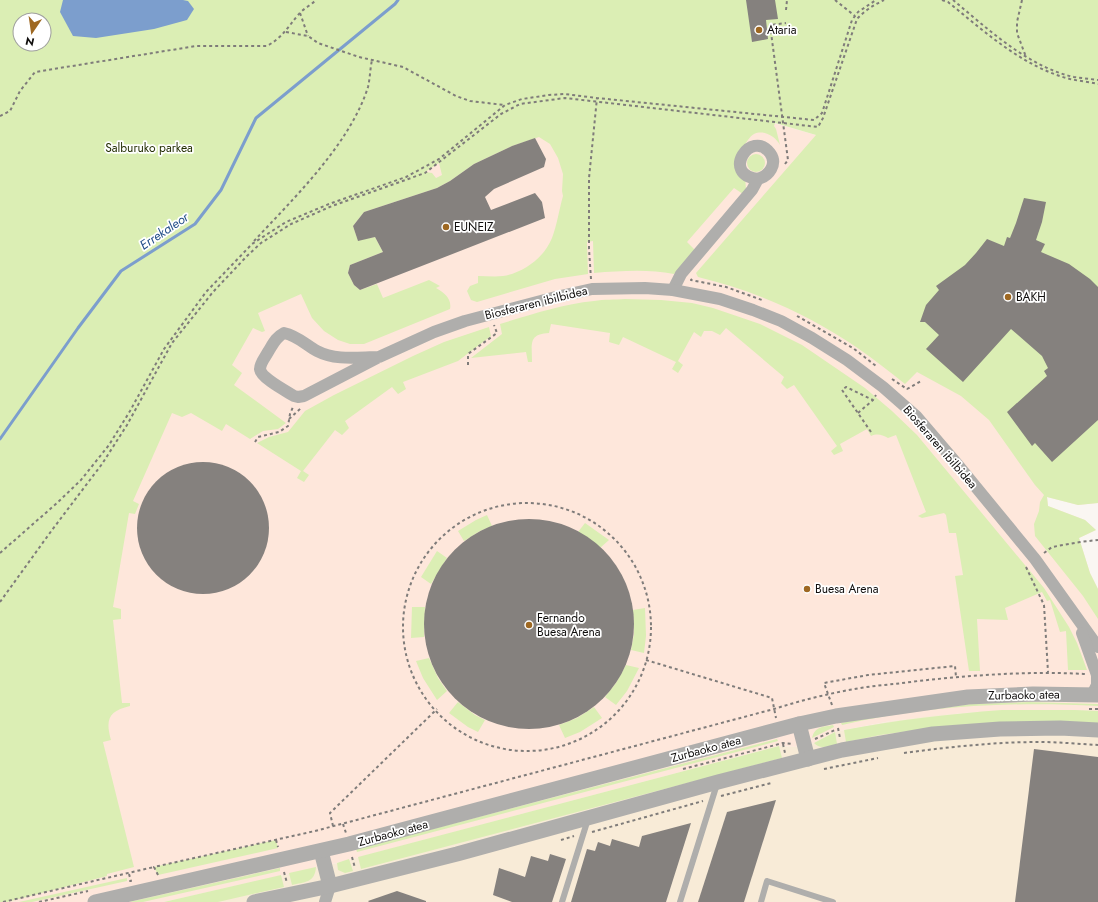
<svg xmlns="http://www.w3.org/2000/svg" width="1098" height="902" font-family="Jost,sans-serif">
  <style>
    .commercial { fill: #fee7db }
    .industrial { fill: #f8ebd7 }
    .green { fill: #dbeeb4; fill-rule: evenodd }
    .water { fill: #7c9ecd }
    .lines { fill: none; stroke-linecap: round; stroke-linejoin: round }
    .stream { stroke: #7c9ecd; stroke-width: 3 }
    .building { fill: #85817e }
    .path { stroke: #7f7c7a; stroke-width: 2; stroke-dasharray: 3 3; stroke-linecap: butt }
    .service { stroke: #afaeac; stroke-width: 6 }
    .minor { stroke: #afaeac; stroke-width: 12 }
    .tertiary { stroke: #afaeac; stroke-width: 15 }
    .poi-dot { fill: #9e6822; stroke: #fff; stroke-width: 1.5 }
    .labels { text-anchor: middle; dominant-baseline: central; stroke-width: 3.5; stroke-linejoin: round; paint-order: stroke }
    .poi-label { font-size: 12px; fill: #100e0d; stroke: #fff; text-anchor: start }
    .park-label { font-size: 12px; fill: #253004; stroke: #fff }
    .street-label { font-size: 12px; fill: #100e0d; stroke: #fff }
    .water-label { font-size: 13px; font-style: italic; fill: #244f8a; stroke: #fff }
  </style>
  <rect width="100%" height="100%" fill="#faf6f2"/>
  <polygon class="commercial" points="503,115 774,123 816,135 1098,503 1078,505 1047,497 1048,506 1085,520 1096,530 1079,538 1090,573 1098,589 1098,711 1033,710 964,713 891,721 844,730 835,732 814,743 795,747 779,746 337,863 164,902 0,902 0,898 97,518 186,326"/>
  <polygon class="industrial" points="1002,710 1075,710 1098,711 1098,902 164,902 337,863 779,746 795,747 814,743 835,732 844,730 891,721 938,715"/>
  <g class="green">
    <path d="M0,0H1098V503L1078,505L1047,497L1048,506L1085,520L1096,530L1079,538L1090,573L1098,589V619L1083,596L1035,536L1034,524L1039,511L1040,502L1044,495L1035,485L989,420L961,396L917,372L905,384C890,372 875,360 859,349C810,315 756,291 698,277L696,273L816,135L775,123L774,126L776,129L780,145C776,137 764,129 754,134C750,136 746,143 743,147L746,190L743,194L734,188L687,242L695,250L674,274C648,269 621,271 594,273L593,241L587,242L588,274L555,279L477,302L471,300L467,291L470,286L478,283V276C486,276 495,277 503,276C523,273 544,258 552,238C557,225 559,210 563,196L562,191L563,174L558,158L550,144L539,137L512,146L474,164L450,181L437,188L364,212L353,226L358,240L375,237L383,252L350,265L348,273L354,285L360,290L377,284L383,298L429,280L440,286L436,288C445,293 452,299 450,309L364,344H350L338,340L324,331L312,318L301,294L258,313L265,331L262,332L253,328L232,365L242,373L234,385L286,423L278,429L263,431L250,439L226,424L222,431L191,413L182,417L172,413L133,501L139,504L135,514L129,513L113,607L121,609V619L113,620L122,703H130V706C109,711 105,719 111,740L103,742L134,867L107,874V876L7,902H0ZM20,20H44V44H20ZM439,163L442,175L436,178L432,173L425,172Z"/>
    <circle cx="756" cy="163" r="9"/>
    <path d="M625,299L661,300L692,303L713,308L760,324L802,345L865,388L892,411L917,435L1044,588L1069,627L1077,643L1087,670H1068L1066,631L1060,632L1050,600L1047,601L1042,592L1005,608L1008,620L977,619L980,671H969L955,576L963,575L956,533H949L946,515L944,513L922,518L918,516L926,512L896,435L888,438C882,435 878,433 871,436L867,429L840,444L843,451L834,455L831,451L837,446L794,385L787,389L781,383L784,377L726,328L720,335L712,331H704L701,337L694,332L678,361L683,365L678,373L672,369L676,362L623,337L619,345L609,342L610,333L551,324L549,333C528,334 532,344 532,362H528L526,352L471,358L502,334L500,324C530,315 562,304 594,301C604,299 615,300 625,299Z"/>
    <polygon points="489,327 491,336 458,361 403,382 406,389 398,394 392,387 345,421 349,428 342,435 335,430 303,471 309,475 304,482 297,478 301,471 257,443 269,437 288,432 305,411 334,395 413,356 444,342"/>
    <polygon points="487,515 492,526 480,531 464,541 458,531 476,520"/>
    <polygon points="585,523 609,540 600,548 578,532"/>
    <polygon points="437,551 447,558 431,584 421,577"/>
    <polygon points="412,607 425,607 424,637 411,638"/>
    <polygon points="645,608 646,636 644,653 631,650 634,634 633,610"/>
    <polygon points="429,658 438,678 447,691 437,700 423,678 416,661"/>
    <polygon points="626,665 639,668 627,691 616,705 605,697 616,683"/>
    <polygon points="458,702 475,715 485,720 478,732 468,727 449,713"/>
    <path d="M1029,702L1098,704V706C1013,701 925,706 842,725L841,723L856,720L971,704Z"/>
    <polygon points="594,707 602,718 580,732 565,738 559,725 577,718"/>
    <path d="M1002,710H1075L1098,711V723L932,728L880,735L846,742L844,730C897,720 949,714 1002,710Z"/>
    <path d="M833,725L834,727L812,738C815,726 823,727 833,725Z"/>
    <path d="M835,732L837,744C829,746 820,750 814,743Z"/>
    <polygon points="777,739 778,741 357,852 356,849"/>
    <polygon points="779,746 782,758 361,869 358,857"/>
    <polygon points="276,840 278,848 158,875 154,867"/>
    <polygon points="349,859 353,871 345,873 338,870 337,863"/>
    <path d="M316,867C315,883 304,882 292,885L289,873Z"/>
    <polygon points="280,868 280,871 143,902 129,902"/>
    <polygon points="281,875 284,887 218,902 164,902"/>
    <polygon points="127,878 127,881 32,902 19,902"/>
  </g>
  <polygon class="water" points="63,0 183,0 188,1 194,9 187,20 154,29 96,38 73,36 60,12"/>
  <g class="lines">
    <polyline class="stream" points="0,439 78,328 121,271 195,224 221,190 256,118 395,4 398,0"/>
  </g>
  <g class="building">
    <polygon points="746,0 775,0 778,19 766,20 768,39 752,42"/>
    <polygon points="535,138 546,159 544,167 494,189 485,197 491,210 535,193 542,202 545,218 360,290 354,285 348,273 350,265 383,252 375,237 358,241 353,226 364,212 437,188 450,181 474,164 512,146"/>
    <polygon points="1024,198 1046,202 1042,222 1036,240 1045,244 1041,252 1069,264 1090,279 1098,287 1098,420 1052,462 1035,443 1032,446 1007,412 1047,376 1044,371 1048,368 1042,356 1011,329 963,382 926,349 939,335 925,322 920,322 926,305 939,290 936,286 965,265 976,253 987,239 1004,246 1007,237 1010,238 1016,223"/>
    <circle cx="203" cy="528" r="66"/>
    <circle cx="529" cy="624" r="105"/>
    <polygon points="1034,749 1098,757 1098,902 1015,902"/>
    <polygon points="776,800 744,902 698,902 727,812"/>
    <polygon points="691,823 666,902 571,902 587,849 595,851 598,842 610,846 612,839 639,847 642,836"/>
    <polygon points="550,854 566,859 552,902 512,902 493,895 499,868 525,877 531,856 548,861"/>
    <polygon points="397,891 426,901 426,902 369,902 368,901"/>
  </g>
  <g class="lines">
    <g class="path">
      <polyline points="835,0 855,16"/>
      <path d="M942,0L948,2C985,32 1023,67 1070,79C1079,81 1089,82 1098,84"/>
      <path d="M953,0C988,29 1028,67 1074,77C1082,78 1090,79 1098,80"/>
      <polyline points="1022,0 1017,22 1017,33 1026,57"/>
      <polyline points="786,10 787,0"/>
      <polyline points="300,13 308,36"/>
      <polyline points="286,32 308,36 318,43 359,57 403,67 456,96 470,101 504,105"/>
      <path d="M0,116L10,111L20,91L35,72L196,46H267C283,37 287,28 299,14C303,9 311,5 316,0"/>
      <polyline points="785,164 788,160 770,25 786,23"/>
      <path d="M254,241C294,198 350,144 368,87C370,79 370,69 372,60"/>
      <polyline points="591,279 589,249 589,178 597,98"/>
      <polyline points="692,279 691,280 726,287 762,300"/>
      <polyline points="797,316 853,348 876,366"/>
      <polyline points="468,365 468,354 497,333 494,325"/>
      <polyline points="892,379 907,389 921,381"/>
      <polyline points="858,413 873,400"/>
      <polyline points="289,419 301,408"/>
      <polyline points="871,432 842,390 846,387 873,400 876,395"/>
      <polyline points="255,442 258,437 279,432 288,426 290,414 293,407"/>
      <circle cx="527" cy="627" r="124"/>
      <polyline points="0,553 57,503 81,480 109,445 130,411 164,349 206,292 252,244 286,222 329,204 406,177 439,159 505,105 522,99 549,95 565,94 597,98 814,120 822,113 852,20 858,12 876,0"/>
      <polyline points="1044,553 1052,547 1080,542 1098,540"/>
      <polyline points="1026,567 1044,605 1048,672"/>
      <path d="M0,602L52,530L102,464L127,425L172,343L213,292L247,256L261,243L291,224L332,206L425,173L501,114L520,104L565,98L818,127L823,118L857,19C865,10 874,5 884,0"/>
      <polyline points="646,660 772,698 776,718"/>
      <polyline points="832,705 824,683 868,675 955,666 956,677"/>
      <polyline points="1089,709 1098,709"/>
      <polyline points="838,728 840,738"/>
      <polyline points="815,739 835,730"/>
      <polyline points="783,744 785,753"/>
      <path d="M904,753C949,747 994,742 1039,742C1059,742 1079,744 1098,745"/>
      <polyline points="683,769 783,743 792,744"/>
      <polyline points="824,769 878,758"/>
      <polyline points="721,796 771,783"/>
      <polyline points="343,824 346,833"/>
      <polyline points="333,826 330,813 437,709"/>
      <polyline points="592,832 703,801"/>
      <polyline points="276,840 278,847"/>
      <polyline points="561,840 574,836"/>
      <polyline points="352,857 355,868"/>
      <polyline points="284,872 287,883"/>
      <polyline points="129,874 131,881 129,881"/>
      <path d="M158,875L154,867L315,831L774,709C802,700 831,693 860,688C879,685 898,684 918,681C973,675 1029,671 1085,674"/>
      <polyline points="3,902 154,867"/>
      <polyline points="39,902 88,891"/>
    </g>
    <g class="service">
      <polyline points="562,902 588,819"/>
      <polyline points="680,902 717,784"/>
      <polyline points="761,902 767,881 833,902"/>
    </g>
    <g class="minor">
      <path d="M673,290L681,274L752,190L758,179C769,176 778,164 770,153C751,128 720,175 758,179"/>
      <path d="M379,357C359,357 336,361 317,351C306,345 298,336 284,333C276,337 273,344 268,352C266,356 260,363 260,369C261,378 286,391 294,396L298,397L304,396L379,357L434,332L465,321L556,297L592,289L645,288L673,290L720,299L753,310L781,321L812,338L847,360L883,387L916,416L957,464L1035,559L1098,647"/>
      <polyline points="1082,633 1097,675 1097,685 1092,695"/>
      <polyline points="325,902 330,886"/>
    </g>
    <g class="tertiary">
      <polyline points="799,724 808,759"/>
      <polyline points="321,851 330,886"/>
      <polyline points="95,902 349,844 799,724 836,716 968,697 1033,694 1098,695"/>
      <polyline points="254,902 330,886 457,854 718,782 842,750 933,734 1000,729 1060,728 1098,730"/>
    </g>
  </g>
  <g class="poi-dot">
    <circle cx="759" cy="30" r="4"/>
    <circle cx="446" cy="227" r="4"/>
    <circle cx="1008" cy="297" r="4"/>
    <circle cx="807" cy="589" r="4"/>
    <circle cx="529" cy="625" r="4"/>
  </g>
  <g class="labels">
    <g class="poi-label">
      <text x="767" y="30">Ataria</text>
      <text x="454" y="227">EUNEIZ</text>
      <text x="1016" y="297">BAKH</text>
      <text x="815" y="589">Buesa Arena</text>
      <text x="537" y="618">Fernando<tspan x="537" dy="14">Buesa Arena</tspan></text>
    </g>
    <g class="park-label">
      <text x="149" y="148">Salburuko parkea</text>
    </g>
    <g class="street-label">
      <text transform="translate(536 303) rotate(-14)">Biosferaren ibilbidea</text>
      <text transform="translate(940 447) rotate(49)">Biosferaren ibilbidea</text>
      <text transform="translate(1024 695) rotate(-1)">Zurbaoko atea</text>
      <text transform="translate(706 749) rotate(-15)">Zurbaoko atea</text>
      <text transform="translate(393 833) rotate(-15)">Zurbaoko atea</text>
    </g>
    <g class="water-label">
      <text transform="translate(164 231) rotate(-34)">Errekaleor</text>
    </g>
  </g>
  <g transform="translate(32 32) rotate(193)"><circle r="19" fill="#ffffff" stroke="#9f9f9e"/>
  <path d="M0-3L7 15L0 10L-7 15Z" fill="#9e6822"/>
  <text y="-6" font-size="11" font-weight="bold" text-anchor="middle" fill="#100e0d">N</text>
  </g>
</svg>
